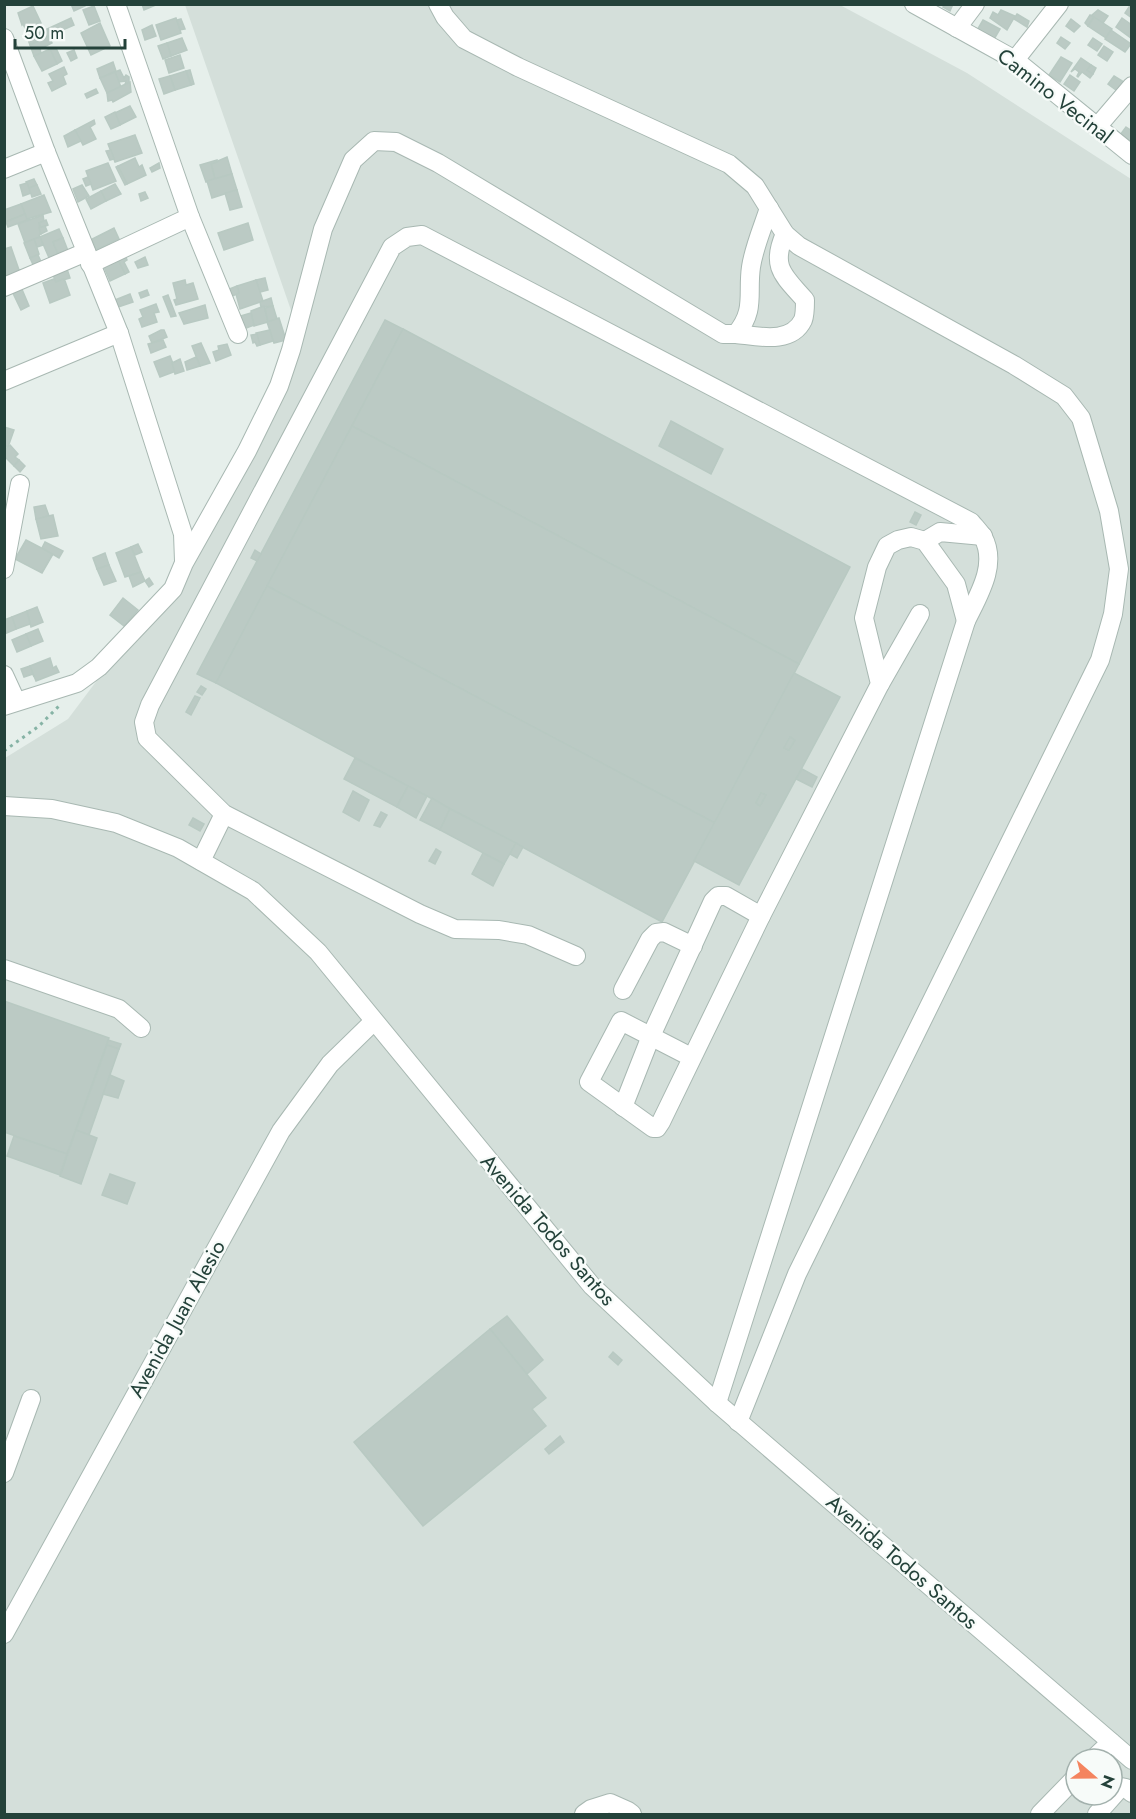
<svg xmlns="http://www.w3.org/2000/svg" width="1136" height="1819" font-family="Jost,sans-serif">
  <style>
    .built { fill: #d4dfda; fill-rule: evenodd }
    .building { fill: #bbcac4; stroke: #b8c9c2; stroke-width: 1.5; fill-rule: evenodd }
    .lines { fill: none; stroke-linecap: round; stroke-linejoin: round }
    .minor-casing { stroke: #a8b8b2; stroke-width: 20 }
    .path { stroke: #86b3a5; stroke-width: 3; stroke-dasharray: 3 4.5; stroke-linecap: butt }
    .minor { stroke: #fff; stroke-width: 18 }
    .labels { text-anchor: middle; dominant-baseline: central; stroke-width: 4.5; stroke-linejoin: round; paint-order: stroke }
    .street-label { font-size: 21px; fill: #24423a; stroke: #f7fbf9 }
  </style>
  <rect width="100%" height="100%" fill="#e6efeb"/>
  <path class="built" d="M185,5H840L967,73L1131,179V1814H5V758L68,719L179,571L301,339ZM1076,1759H1112V1795H1076Z"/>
  <g class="building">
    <polygon points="71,4 84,4 85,6 74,11"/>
    <polygon points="142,4 158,4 144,10"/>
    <polygon points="945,4 953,4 950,11 943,7"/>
    <polygon points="1131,4 1132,5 1132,18 1125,13"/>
    <polygon points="33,6 41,23 26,30 23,24 22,25 18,13"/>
    <polygon points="94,6 100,21 89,25 83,10"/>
    <polygon points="1001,10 1015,16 1007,30 990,18 993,12 998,15"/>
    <polygon points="1098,10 1108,16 1103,23 1091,16"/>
    <polygon points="1017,14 1029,21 1027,27 1014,19"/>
    <polygon points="1090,15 1094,17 1088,26 1085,23"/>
    <polygon points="1094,17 1112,29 1106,38 1088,26"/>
    <polygon points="71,18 74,25 39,40 36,34"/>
    <polygon points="176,18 181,33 161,40 156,25"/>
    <polygon points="1122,18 1132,25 1131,38 1116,27"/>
    <polygon points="181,19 185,29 180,30 177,20"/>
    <polygon points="1071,19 1080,26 1074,32 1066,26"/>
    <polygon points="983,20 1000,29 993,41 976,32"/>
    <polygon points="100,23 110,46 91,55 81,33"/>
    <polygon points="152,25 156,36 145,40 142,30"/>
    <polygon points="1111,30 1131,44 1125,52 1105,39"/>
    <polygon points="36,33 39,40 30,45 27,37"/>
    <polygon points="49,36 52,43 40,49 41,53 34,56 30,45"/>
    <polygon points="1061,37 1070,43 1065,49 1057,43"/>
    <polygon points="182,38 187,50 171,56 167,43"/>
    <polygon points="1093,38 1102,44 1097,51 1088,45"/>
    <polygon points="167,43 171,56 163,59 158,46"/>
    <polygon points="1104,46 1113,52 1107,61 1098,55"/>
    <polygon points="56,48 62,61 57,64 50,50"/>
    <polygon points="50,49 57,64 42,71 34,56"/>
    <polygon points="74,50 77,58 71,61 67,53"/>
    <polygon points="180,55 184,68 169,73 165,60"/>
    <polygon points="1061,57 1072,63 1060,82 1049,75"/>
    <polygon points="1081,58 1091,65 1087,70 1093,74 1090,78 1082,72 1078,77 1077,76 1079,72 1075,69 1071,72"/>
    <polygon points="113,62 116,71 100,78 97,69"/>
    <polygon points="1091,65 1096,68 1093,74 1087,70"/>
    <polygon points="64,67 67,74 63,76 66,84 52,91 48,83 53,81 49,74"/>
    <polygon points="120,70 124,78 126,75 129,77 129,83 125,85 126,81 119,82 115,72"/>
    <polygon points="190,70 194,84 191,85 186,71"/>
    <polygon points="186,71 191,85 175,90 170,76"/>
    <polygon points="115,72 121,87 107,93 100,78"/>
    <polygon points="1070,75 1080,82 1074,91 1064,84"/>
    <polygon points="170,76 175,90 164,94 159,79"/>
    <polygon points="1114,76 1127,84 1120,93 1108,84"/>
    <polygon points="130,82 131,92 113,102 112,100 108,101 107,93"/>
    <polygon points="96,89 98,93 87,98 85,94"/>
    <polygon points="130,106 136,117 120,125 115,113"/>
    <polygon points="115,112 120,125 111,129 105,117"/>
    <polygon points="94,120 95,124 90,127 96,139 83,145 75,130"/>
    <polygon points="1126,127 1132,131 1132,143 1120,135"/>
    <polygon points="75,130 81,141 68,147 64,136"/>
    <polygon points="135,135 142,153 115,162 108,144"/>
    <polygon points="111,150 114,159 110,160 106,151"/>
    <polygon points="227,157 232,174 215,179 211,164"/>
    <polygon points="135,158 139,167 142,165 146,175 127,184 118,166"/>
    <polygon points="217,160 217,162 211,164 215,179 206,182 200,165"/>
    <polygon points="108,163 116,181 93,190 86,171"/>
    <polygon points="159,163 160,168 152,172 150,168"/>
    <polygon points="118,166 127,184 125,185 116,167"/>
    <polygon points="232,174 237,190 212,198 207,181"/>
    <polygon points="88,177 91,184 86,186 83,179"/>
    <polygon points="34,179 37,185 29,188 26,182"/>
    <polygon points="27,183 31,193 23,196 20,185"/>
    <polygon points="115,184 121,194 106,201 101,191"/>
    <polygon points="37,185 41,194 32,197 29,188"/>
    <polygon points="82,185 89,196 78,202 73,189"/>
    <polygon points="237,190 242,207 230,210 225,193"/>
    <polygon points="101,191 106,201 91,209 86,199"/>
    <polygon points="145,192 148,198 141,201 139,194"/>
    <polygon points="44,195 51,212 27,219 21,204"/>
    <polygon points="21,204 25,214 5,222 4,210"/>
    <polygon points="25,214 27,219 30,219 8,227 6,222"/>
    <polygon points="43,215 44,221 39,223 41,234 39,235 40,237 25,243 18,224"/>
    <polygon points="46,220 48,225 41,228 39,223"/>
    <polygon points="248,223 253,240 224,250 218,233"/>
    <polygon points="45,226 47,231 41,234 39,228"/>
    <polygon points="114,228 119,239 96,250 92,239"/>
    <polygon points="59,229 63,238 53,242 59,256 50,260 40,237"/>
    <polygon points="40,237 43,245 37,247 34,239"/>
    <polygon points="63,238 70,256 64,258 61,252 58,254 53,242"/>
    <polygon points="34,239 39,254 30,258 24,243"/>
    <polygon points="11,247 19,270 21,270 22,275 4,280 4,249"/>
    <polygon points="38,255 42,264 35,269 30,258"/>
    <polygon points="125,255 127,260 124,262 129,272 125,274 118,260"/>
    <polygon points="145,257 148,265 138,268 135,262"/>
    <polygon points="118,260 125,274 110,281 104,267"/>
    <polygon points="67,269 70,278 56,282 53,275"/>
    <polygon points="265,278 268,290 260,292 256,280"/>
    <polygon points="54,279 56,282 63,279 65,281 70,295 50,303 43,283"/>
    <polygon points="185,280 186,285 193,283 198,299 176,305 174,300 177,299 173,283"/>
    <polygon points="256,280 263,301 240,309 236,294 239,293 237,286"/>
    <polygon points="237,286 239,293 230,297 227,290"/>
    <polygon points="21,287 29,306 21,310 12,291"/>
    <polygon points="147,290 149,295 141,298 139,293"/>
    <polygon points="130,294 133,302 118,307 115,300"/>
    <polygon points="168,295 176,316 171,317 163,297"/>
    <polygon points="271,298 273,306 261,307 260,302"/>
    <polygon points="156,304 159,312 154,313 157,322 142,327 139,319 143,317 140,310"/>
    <polygon points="205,305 208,318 184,324 179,313"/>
    <polygon points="264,306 268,322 254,326 251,311"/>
    <polygon points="273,306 277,319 268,322 265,308"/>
    <polygon points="251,313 254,325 241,330 237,317"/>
    <polygon points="279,318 286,340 274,343 267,322"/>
    <polygon points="385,320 403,329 216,683 197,674"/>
    <polygon points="403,329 850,567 799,664 352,426"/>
    <polygon points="161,330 164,330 167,337 152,343 149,336"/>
    <polygon points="270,330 273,341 260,345 256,333"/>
    <polygon points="257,334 260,345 257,346 255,342 253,343 251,335"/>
    <polygon points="163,340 166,347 151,353 148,344"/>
    <polygon points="201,343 210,363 200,366 192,346"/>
    <polygon points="227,344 231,355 216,361 213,352 219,350 218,346"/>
    <polygon points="170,356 176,371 160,377 154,362"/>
    <polygon points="196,357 200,366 187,370 185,362"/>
    <polygon points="180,359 184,371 175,374 172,363"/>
    <polygon points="671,421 723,449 711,474 659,446"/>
    <polygon points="352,426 799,664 715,823 267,586"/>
    <polygon points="4,427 14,430 8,447 4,445"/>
    <polygon points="10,445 18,454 15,457 19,460 14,466 4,456 4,450"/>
    <polygon points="19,460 25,466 20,472 14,466"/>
    <polygon points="45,505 49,516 36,519 34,507"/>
    <polygon points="915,512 921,515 916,525 910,522"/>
    <polygon points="53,515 58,536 41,539 36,519"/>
    <polygon points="26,540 53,554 42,573 15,559"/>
    <polygon points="45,542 63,551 59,558 42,548"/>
    <polygon points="138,544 142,552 135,555 131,547"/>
    <polygon points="131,547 141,572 125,577 116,553"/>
    <polygon points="255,550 261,554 257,561 251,558"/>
    <polygon points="105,553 109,565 97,569 93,558"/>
    <polygon points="109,565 116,581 104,585 97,569"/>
    <polygon points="141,572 145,581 133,587 129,576"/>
    <polygon points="149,578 153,584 149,587 145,581"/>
    <polygon points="267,586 715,823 662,922 216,683"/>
    <polygon points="123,598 138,610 124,626 110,615"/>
    <polygon points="37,607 43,622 31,627 27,611"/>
    <polygon points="27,611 30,624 16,629 12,617"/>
    <polygon points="12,617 16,629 4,634 4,620"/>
    <polygon points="38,629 43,641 31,646 26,634"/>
    <polygon points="26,634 31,646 17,652 12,640"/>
    <polygon points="50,658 53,668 56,666 59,672 36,681 30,666"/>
    <polygon points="30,666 34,677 33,674 24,677 21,669"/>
    <path d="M794,673L840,697L739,885L694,861ZM790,737L795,740L789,750L784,748ZM761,793L766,795L760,806L756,803Z"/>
    <polygon points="201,686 206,689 202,695 197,692"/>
    <polygon points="195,696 200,698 191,715 186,712"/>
    <polygon points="790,737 795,740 789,750 784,748"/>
    <polygon points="355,758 408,786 397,807 344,779"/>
    <polygon points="802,769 817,777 812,787 796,779"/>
    <polygon points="408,786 427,796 416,818 397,807"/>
    <polygon points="353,791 369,800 359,821 343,812"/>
    <polygon points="761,793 766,795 760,806 756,803"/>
    <polygon points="432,798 450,809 440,830 420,820"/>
    <polygon points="450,809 516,843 504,864 440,830"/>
    <polygon points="381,812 387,815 380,827 374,825"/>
    <polygon points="193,818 204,824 200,831 189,825"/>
    <polygon points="516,843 523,847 517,858 510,854"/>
    <polygon points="436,849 441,852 435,864 429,861"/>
    <polygon points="483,853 504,864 493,886 472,874"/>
    <polygon points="4,1001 109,1038 67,1154 4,1132"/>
    <polygon points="108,1040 121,1044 119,1049 107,1045"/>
    <polygon points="107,1045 119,1049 89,1135 76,1130"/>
    <polygon points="110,1075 124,1081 118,1098 103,1094"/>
    <polygon points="76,1130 97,1138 81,1184 60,1176"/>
    <polygon points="14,1136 67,1154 60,1175 7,1156"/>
    <polygon points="110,1174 135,1183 127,1204 102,1195"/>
    <polygon points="507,1316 543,1360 527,1374 490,1329"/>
    <polygon points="490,1329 546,1398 532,1409 546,1426 423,1526 354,1442"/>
    <polygon points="613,1352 622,1360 618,1365 609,1357"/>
    <polygon points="560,1436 564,1442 549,1454 545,1449"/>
  </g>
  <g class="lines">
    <defs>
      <g id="minor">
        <polyline points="438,4 445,17 464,39 518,67 729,164 755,186 785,234 799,246 1014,365 1064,396 1081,418 1109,511 1119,569 1113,614 1100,660 797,1274 738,1422"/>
        <polyline points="914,4 1015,60 1132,155"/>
        <polyline points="957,28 975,4"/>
        <polyline points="4,38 46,152 119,333 183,534 184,561"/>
        <polyline points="1015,60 1059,4"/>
        <polyline points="1097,127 1132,86"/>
        <polyline points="4,169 46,152"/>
        <polyline points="190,217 238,334"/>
        <polyline points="90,264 190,217 116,4"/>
        <polyline points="4,287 86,252"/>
        <path d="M736,334C757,336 791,345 803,320C805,315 805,306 805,300C784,276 770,267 785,234"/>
        <polyline points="4,381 119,333"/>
        <polyline points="925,541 940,532 983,536"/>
        <polyline points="4,569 20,484"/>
        <polyline points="4,675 16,701"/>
        <polyline points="880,684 920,614"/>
        <path d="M4,706L77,683L99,667L173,589L184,563L247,451L279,386L291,350L323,229L353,160L374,141L396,142L438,163L723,334H736C756,310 747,294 751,267C754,247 763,227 769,208"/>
        <polyline points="4,806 52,809 116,823 178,848 253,891 318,952 592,1286 717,1403 1132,1760"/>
        <polyline points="201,861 224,814"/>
        <path d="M576,956L528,935L499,930L455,929L420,914L224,814L147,738L144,722L150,705L392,247L407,237L422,235L971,522C975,527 980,532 983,537C998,565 978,596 966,621L717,1403"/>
        <polyline points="4,969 119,1009 141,1028"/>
        <polyline points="623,990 650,939 656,933 664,932 693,946"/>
        <polyline points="691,1057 621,1021 589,1082 653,1128 657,1128 661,1122 761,916 880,684 864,618 877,567 887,546 898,540 911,537 925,541 956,584 966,621"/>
        <polyline points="623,1107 651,1036 713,901 718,896 726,896 761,916"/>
        <polyline points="4,1473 31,1399"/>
        <polyline points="4,1634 281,1131 330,1064 373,1022"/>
        <polyline points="1093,1759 1111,1742"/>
        <polyline points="584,1814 591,1809 610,1803 628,1811 632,1814"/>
        <polyline points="1040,1814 1076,1777"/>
        <polyline points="1097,1814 1121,1787 1126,1788 1132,1793"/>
      </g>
    </defs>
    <use href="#minor" class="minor-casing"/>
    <polyline class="path" points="4,751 39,726 60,705"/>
    <use href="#minor" class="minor"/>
  </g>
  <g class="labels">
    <g class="street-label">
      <text transform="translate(1055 96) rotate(38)">Camino Vecinal</text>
      <text transform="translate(548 1230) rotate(49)">Avenida Todos Santos</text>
      <text transform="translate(177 1319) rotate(-61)">Avenida Juan Alesio</text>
      <text transform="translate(902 1562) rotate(41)">Avenida Todos Santos</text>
    </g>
  </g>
  <rect width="1136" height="1819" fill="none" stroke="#24423a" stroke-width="12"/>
  <g transform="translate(1094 1777) rotate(110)"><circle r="28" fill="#f7fbf9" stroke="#a3b1ad" stroke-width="1.5"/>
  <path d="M0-4.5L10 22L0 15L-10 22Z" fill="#f4845f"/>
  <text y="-9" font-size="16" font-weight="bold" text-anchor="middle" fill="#24423a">N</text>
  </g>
  <path d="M15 39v9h110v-9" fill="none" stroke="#24423a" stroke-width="3"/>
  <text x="24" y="39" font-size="18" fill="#24423a" stroke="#f7fbf9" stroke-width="4.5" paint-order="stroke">50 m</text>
</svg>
